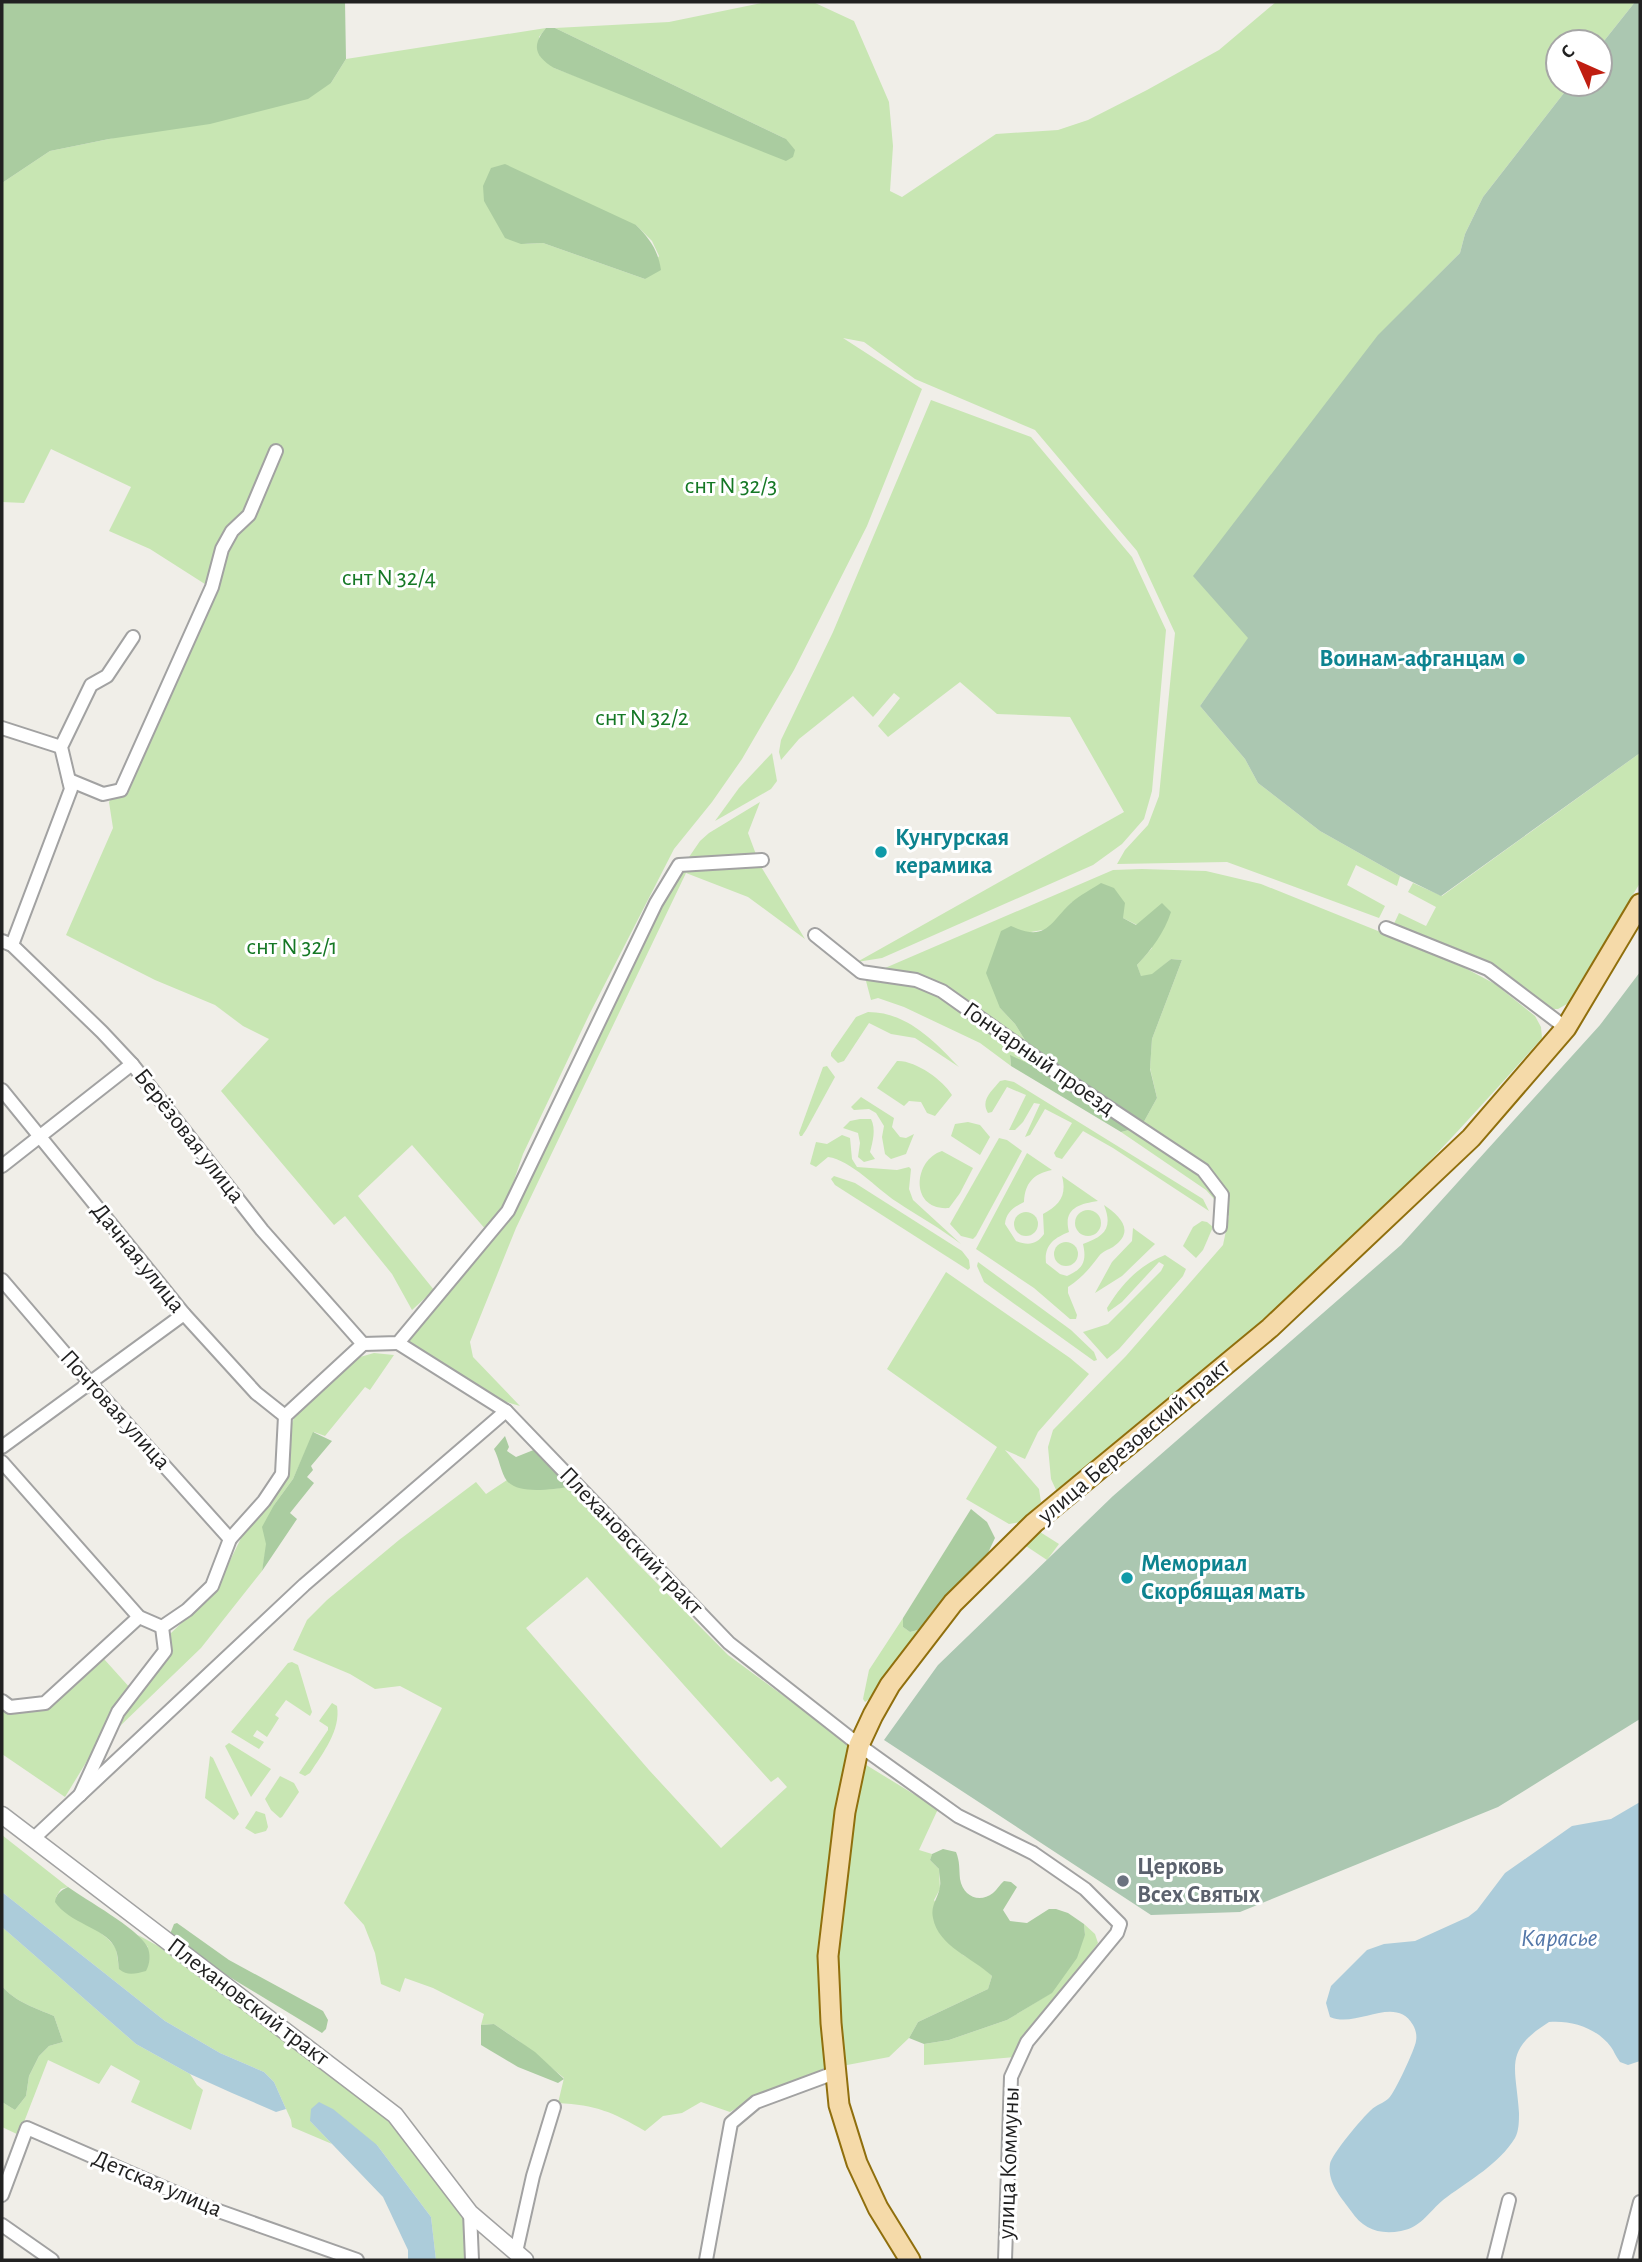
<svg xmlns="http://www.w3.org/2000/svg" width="1642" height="2262" font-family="'Alegreya Sans',sans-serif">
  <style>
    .grass { fill: #c8e6b3; fill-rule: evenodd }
    .forest { fill: #aacca0 }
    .cemetery { fill: #abc7b1 }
    .water { fill: #acccda }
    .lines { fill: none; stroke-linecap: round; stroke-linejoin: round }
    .minor-casing { stroke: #a2a2a2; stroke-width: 16 }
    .tertiary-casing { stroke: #a2a2a2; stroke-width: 19 }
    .primary-casing { stroke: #906f0d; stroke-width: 23 }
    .minor { stroke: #fff; stroke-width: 12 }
    .tertiary { stroke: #fff; stroke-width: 16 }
    .primary { stroke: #f5daa9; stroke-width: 19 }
    .culture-dot { fill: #0f9aa8; stroke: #fff; stroke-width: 2.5 }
    .worship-dot { fill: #6b7280; stroke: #fff; stroke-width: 2.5 }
    .labels { text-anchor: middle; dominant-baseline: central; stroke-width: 6; stroke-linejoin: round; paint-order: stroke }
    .park-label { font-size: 24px; fill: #157825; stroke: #fff }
    .culture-label { font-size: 24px; font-weight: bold; fill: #0d838f; stroke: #fff; text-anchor: start }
    .street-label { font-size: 24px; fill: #212121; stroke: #fff }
    .worship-label { font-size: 24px; font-weight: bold; fill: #5b616d; stroke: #fff; text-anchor: start }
    .water-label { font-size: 26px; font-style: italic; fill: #5478a9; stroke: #fff }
  </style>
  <rect width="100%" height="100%" fill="#f0eee8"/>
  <g class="grass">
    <path d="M766,2H813L854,21L889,102L893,146L890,191L902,197L996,134L1058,130L1088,120L1147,90L1219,50L1276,2H1635L1600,46V42H1558V84H1571L1483,197L1465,234L1460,253L1378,336L1248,639L1200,706L1245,759L1258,783L1320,831L1400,876L1397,886L1356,865L1347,885L1385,906L1379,918L1227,862L1117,864L1125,850L1148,825L1159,796L1175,633L1137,551L1035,430L915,379L864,342L843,338L922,389L867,526L794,670L742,759L712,802L674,849L589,1015L523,1154L507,1201L487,1231L412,1145L358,1196L434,1290L412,1310L392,1274L345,1216L334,1225L221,1091L269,1039L243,1026L215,1005L155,980L66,935L113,828L109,802L118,787L208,586L150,549L109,531L131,487L51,449L24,503L2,502V183L50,151L109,139L331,83L346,59L546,28L539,37L554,68L623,94L786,139L555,28L669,22ZM636,225L652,241L659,256L645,279L543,243L521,244Z"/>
    <polygon points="931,400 1031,437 1132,557 1166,630 1152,791 1144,819 1122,844 1093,865 882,958 857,962 1124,812 1070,717 997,714 960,682 888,737 878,726 900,698 894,693 873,717 853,696 799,739 781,760 779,752 781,740 833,632"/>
    <polygon points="772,753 777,781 771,789 715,821 739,788"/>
    <polygon points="1640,753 1640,883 1567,1004 1558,1009 1549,1009 1492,964 1393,926 1399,913 1426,926 1436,907 1408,892 1413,883 1442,896"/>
    <polygon points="760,802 748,833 757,857 687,860 700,841 709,833"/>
    <polygon points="760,865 805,939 748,897 686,873 516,1228 470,1342 473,1357 520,1406 496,1399 405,1342 514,1210 661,903 682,868"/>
    <path d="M1142,869L1206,871L1261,884L1450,960L1495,984L1535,1016L1541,1027L1542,1038C1477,1111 1412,1183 1340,1250C1250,1335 1153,1413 1057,1492L1051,1479L1048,1447L1053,1430L1126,1356L1223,1245L1229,1216L1206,1190L1121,1132L1141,1127L1157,1098L1150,1068L1152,1039L1182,960L1171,959L1152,975L1141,977L1137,965L1152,948L1148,917L1137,925L1123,918L1072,902L1048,929L1025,933L1000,1008L1015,1024L1036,1058L1034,1066L1010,1056L1011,1066L980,1043L904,1007L878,998L871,1000L866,981L885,968L1113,870Z"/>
    <path d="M868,1012C907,1012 934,1041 959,1067L915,1038L891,1034L869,1023L844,1061L838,1063L831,1056V1053L856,1017Z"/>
    <path d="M897,1061C915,1060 943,1080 952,1095L935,1116L927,1113L921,1102L909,1101L904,1106L877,1088Z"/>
    <polygon points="827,1066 835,1077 806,1130 802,1136 800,1136 799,1133 823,1067"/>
    <path d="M1005,1080L1014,1082L1203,1199L1209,1211L1113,1148L1083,1131L1062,1159L1056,1157L1054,1153L1072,1123L1045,1109L1030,1135L1025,1137L1040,1104L1034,1103L1023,1122L1015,1130H1009L1026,1095L1007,1087L992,1112L988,1113C980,1100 992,1091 1000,1081Z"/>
    <polygon points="861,1097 894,1118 892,1127 900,1137 906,1138 914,1134 906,1154 891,1159 885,1154 882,1137 884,1126 876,1113 869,1109 854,1110 851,1107"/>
    <path d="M860,1119H871C876,1129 873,1141 870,1152L875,1159L864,1162L858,1157L860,1143L858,1133L843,1128L850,1121Z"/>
    <polygon points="968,1122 980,1125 990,1137 980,1155 951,1136 955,1124"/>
    <path d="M842,1135L850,1138L852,1159L857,1167L897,1170L909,1167L911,1169L909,1189L913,1200L961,1244C940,1228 918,1216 897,1202C877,1189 851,1160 828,1157L816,1167L810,1164L816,1142L827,1144Z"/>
    <polygon points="999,1138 1007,1140 1022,1151 976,1236 973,1239 961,1236 950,1224"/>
    <path d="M942,1151L973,1168L960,1193L949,1208C909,1211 913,1160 942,1151Z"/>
    <path d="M1027,1153L1052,1170C1033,1174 1025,1183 1024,1202C1014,1207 1006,1212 1005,1224L1016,1241C1029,1246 1037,1244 1044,1234L1043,1214C1060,1205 1067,1195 1062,1176L1098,1201C1078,1204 1063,1209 1069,1232C1054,1238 1044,1245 1046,1263L1060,1274L1067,1276C1083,1269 1087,1261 1083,1244C1105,1236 1113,1228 1104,1205C1120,1216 1136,1231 1113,1247C1108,1250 1103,1251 1099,1256C1090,1268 1082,1278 1068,1287V1293L1077,1315L1076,1319H1070L1034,1288L976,1249Z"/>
    <polygon points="834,1176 855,1183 962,1251 969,1260 970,1268 968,1270 835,1185 831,1179"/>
    <circle cx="1088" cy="1223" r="13"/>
    <circle cx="1026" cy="1224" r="12"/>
    <polygon points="1202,1221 1207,1222 1213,1227 1203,1250 1196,1258 1183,1246 1193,1227"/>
    <polygon points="1133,1228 1155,1244 1122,1276 1095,1293 1112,1262 1132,1241"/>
    <circle cx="1066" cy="1254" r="12"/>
    <path d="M1165,1255L1186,1269L1183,1276L1119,1349L1107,1359L1083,1332L1108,1324L1161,1271L1164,1265L1159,1262L1122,1302L1108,1312L1107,1308C1121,1285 1139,1265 1165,1255Z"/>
    <polygon points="978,1262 1071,1330 1094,1352 1097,1360 1094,1361 984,1282 977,1266"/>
    <polygon points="946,1272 1070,1358 1089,1374 1038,1432 1025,1459 1005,1450 1039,1489 1041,1502 1021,1522 1009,1524 966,1499 997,1447 887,1369"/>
    <polygon points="374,1353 394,1355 370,1390 365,1387 325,1436 314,1432 293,1479 274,1505 262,1571 201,1648 119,1727 120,1718 168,1652 170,1634 202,1603 219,1583 246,1528 284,1482 289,1467 289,1430 298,1409 353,1359"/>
    <path d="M507,1480C525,1493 548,1489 569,1487L629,1555L728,1655L852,1746L828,2069L759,2095L730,2112L701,2102L682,2113L663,2116L645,2131C613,2112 596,2105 558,2103L564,2078L519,2041L494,2024L481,2025L484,2014L433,1988L405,1978L400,1992L381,1984L375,1953L364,1925L344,1903L442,1708L400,1686L375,1689L350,1674L293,1650L307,1620L327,1600L399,1540L476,1482L486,1494ZM587,1577L771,1782L778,1777L787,1787L721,1848L649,1770L526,1628Z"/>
    <polygon points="1040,1532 1059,1544 1047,1560 1026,1546"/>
    <polygon points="903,1618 903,1627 910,1632 918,1630 872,1697 865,1702 863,1699 869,1670"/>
    <path d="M104,1659L131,1689L65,1797L2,1754V1706C43,1728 75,1684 104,1659Z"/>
    <polygon points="292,1662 298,1665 312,1712 310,1716 286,1700 275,1715 279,1718 267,1737 257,1730 253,1736 264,1742 259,1749 231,1732 288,1663"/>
    <path d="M332,1703L337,1706C341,1730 323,1753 310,1773L305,1776L299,1773L328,1730V1727L319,1721Z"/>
    <polygon points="229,1743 271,1769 251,1797 225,1746"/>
    <polygon points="210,1756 213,1758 239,1814 234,1820 205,1798"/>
    <polygon points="863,1763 938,1809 919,1850 932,1854 930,1860 939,1869 940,1889 934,1900 963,1955 977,1962 992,1976 988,1989 918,2022 909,2038 889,2057 842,2066 835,2012 841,1869"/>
    <polygon points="280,1776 294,1783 299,1792 282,1817 280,1818 271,1810 265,1799"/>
    <polygon points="256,1811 265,1814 268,1827 266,1831 255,1834 245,1828"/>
    <polygon points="2,1835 68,1887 61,1889 56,1897 108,1939 116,1948 119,1968 148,1947 138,1935 169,1952 386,2114 467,2217 468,2260 436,2260 431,2217 377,2145 310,2121 332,2144 292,2127 291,2120 274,2082 264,2072 220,2053 165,2021 2,1892"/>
    <polygon points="1084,1924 1095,1934 1098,1943 1015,2057 924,2065 924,2044 949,2040 1007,2020 1051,1993 1085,1935"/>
    <path d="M2,1927L136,2044L190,2074L197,2085L203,2090L191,2130L131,2102L140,2081L111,2065L99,2084L48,2060L19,2135L2,2127V2102L15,2110L26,2096L29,2076L39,2056L49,2046L63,2042L54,2016C36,2008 15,2002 2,1986Z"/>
  </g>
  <g class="forest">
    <polygon points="2,2 345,2 346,59 331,83 308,99 210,124 109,139 50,151 2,183"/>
    <path d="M546,28H555L786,139L795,150L793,157L786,161L554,68C535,56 531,46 546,28Z"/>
    <path d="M505,164L636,225C650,239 658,250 661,270L645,279L543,243L521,244L505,238L484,201L483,186L491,168Z"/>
    <path d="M1101,883L1114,888L1125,903L1123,918L1136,925L1162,903L1171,912C1164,933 1152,949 1137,965L1141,976L1152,974L1171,959L1182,960L1152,1039L1150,1069L1157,1098L1141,1127L1121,1132L1011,1066L1010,1055L1034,1066L1036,1058L1015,1024L1000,1008L986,973L1001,931L1011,926C1047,943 1050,922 1072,902C1080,895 1092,889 1101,883Z"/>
    <polygon points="313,1432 332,1441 311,1466 313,1470 307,1477 314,1483 290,1513 297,1519 262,1571 266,1544 262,1527 274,1505 293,1479"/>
    <path d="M505,1436L509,1447L507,1451L516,1457L536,1449L569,1487C552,1489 519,1495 507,1481C501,1473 499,1458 494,1449Z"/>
    <polygon points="971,1509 987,1522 995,1538 987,1555 918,1630 910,1632 903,1627 903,1618"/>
    <path d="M943,1849L956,1852C960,1862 959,1868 960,1879C963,1896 979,1904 993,1893C997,1890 1000,1884 1004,1881L1011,1882L1017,1887L1003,1910L1010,1921L1027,1923L1049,1909H1056L1068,1913L1084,1924L1085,1935L1077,1958L1052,1993L1007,2020L949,2040L924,2044L909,2038L918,2022L988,1989L992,1976C973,1958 938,1946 933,1918C930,1905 939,1897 940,1886C941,1881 939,1875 939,1869L930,1860L932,1854Z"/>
    <path d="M68,1887C86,1900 137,1928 147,1946C151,1954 150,1964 146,1971C135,1974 127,1976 119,1969C118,1962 118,1952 114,1946C104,1928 69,1923 55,1902C56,1894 61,1890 68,1887Z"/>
    <polygon points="177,1923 229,1960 323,2011 328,2020 326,2029 322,2033 213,1967 170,1934 174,1924"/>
    <path d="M2,1986C15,2002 36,2008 54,2016L63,2042L49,2046L39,2056L29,2076L26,2096L15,2110L2,2102Z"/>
    <polygon points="494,2024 535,2052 564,2079 558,2083 518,2067 481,2045 481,2025"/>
  </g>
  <g class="cemetery">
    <polygon points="1635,2 1640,2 1640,753 1441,896 1400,876 1320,831 1258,783 1245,759 1200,706 1248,638 1193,576 1378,335 1460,253 1465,234 1483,197 1571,84 1600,84 1600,46"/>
    <polygon points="1640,972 1640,1719 1498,1807 1240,1912 1151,1915 884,1740 938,1665 1113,1496 1401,1245 1600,1025"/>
  </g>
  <g class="water">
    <path d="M1640,1802V2061L1628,2065L1620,2062C1616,2057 1614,2051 1611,2047C1597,2028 1572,2020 1549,2022C1503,2051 1516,2066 1519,2113C1519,2121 1519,2131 1515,2138C1499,2164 1470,2180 1447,2197C1430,2209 1423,2227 1401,2231C1379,2235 1363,2229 1351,2211C1342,2198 1327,2183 1330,2164C1331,2155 1363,2117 1371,2110C1376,2105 1384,2103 1389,2098C1395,2092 1415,2049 1416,2041C1417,2036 1416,2030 1413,2025C1395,1994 1357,2029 1330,2017L1326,2003L1331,1986L1367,1950L1384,1944L1415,1941L1468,1917L1477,1910L1505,1873L1572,1826L1611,1819Z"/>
    <polygon points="2,1892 165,2021 220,2053 264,2072 274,2082 286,2109 276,2112 232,2093 190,2074 136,2044 2,1927"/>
    <polygon points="319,2102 333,2109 377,2145 431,2217 436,2260 408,2260 408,2250 383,2197 310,2121 311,2109"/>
  </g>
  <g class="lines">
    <defs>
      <g id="minor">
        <polyline points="2,728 61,747"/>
        <polyline points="69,780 103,794 121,790 212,587 222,549 232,531 249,515 276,451"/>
        <polyline points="1386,928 1488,969 1566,1028"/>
        <polyline points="815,935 861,972 916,980 942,991 1073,1084 1203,1170 1222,1195 1220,1227"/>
        <polyline points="2,941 12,945 102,1032 132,1064 262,1230 363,1344"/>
        <polyline points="12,945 71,789 61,747 91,685 107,676 133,637"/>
        <polyline points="2,1090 184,1314 256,1393 285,1416"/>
        <polyline points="2,1166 132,1064"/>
        <polyline points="2,1280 91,1384 230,1539"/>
        <polyline points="398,1343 506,1411 729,1643 859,1745 958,1816 1033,1853 1085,1889 1120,1924 1117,1933 1027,2042 1011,2077 1005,2260"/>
        <polyline points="2,1447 184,1314"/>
        <polyline points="2,1462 139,1617 162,1627"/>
        <polyline points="2,1701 10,1707 45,1703 139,1617"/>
        <polyline points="80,1795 118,1712 165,1651 162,1627 187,1610 212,1586 230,1539 264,1501 282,1474 285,1416 363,1344 398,1343 508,1211 656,903 679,865 762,860"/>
        <polyline points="34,1838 304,1585 506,1411"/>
        <polyline points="2,2195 27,2128 213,2209 357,2260"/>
        <polyline points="470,2213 472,2260"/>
        <polyline points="2,2225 52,2260"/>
        <polyline points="516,2252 533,2176 554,2107"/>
        <polyline points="706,2260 731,2123 756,2102 837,2072"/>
        <polyline points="1494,2260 1509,2200"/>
        <polyline points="1625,2260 1640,2202"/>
      </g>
      <polyline id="tertiary" points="2,1815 395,2115 470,2213 525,2260"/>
      <polyline id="primary" points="910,2260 878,2208 857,2163 839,2105 831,2023 828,1956 845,1812 859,1745 873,1715 890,1685 953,1603 1034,1523 1270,1328 1471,1138 1566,1028 1640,904"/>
    </defs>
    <use href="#minor" class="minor-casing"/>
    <use href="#tertiary" class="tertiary-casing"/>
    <use href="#primary" class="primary-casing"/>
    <use href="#minor" class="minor"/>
    <use href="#tertiary" class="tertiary"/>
    <use href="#primary" class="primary"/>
  </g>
  <g class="culture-dot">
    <circle cx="1519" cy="659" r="7"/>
    <circle cx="881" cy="852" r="7"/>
    <circle cx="1127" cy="1578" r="7"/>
  </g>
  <circle class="worship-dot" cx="1123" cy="1881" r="7"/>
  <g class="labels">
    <g class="park-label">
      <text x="731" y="486">снт N 32/3</text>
      <text x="389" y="578">снт N 32/4</text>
      <text x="642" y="718">снт N 32/2</text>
      <text x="292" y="947">снт N 32/1</text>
    </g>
    <g class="culture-label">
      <text x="1505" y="659" text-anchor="end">Воинам-афганцам</text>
      <text x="895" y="838">Кунгурская<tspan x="895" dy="28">керамика</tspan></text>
      <text x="1141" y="1564">Мемориал<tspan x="1141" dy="28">Скорбящая мать</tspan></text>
    </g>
    <g class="street-label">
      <text transform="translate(1039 1059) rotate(35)">Гончарный проезд</text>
      <text transform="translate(189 1136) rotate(52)">Берёзовая улица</text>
      <text transform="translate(138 1258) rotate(51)">Дачная улица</text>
      <text transform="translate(115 1410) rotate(48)">Почтовая улица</text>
      <text transform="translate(1134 1441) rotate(-40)">улица Березовский тракт</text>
      <text transform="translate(631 1541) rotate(46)">Плехановский тракт</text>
      <text transform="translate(248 2002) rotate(37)">Плехановский тракт</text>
      <text transform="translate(1009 2163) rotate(-88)">улица Коммуны</text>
      <text transform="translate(157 2184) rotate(23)">Детская улица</text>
    </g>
    <g class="worship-label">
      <text x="1137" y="1867">Церковь<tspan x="1137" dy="28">Всех Святых</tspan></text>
    </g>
    <g class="water-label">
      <text x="1559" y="1938">Карасье</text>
    </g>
  </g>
  <rect width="1642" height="2262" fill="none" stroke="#212121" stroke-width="7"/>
  <g transform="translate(1579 63) rotate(315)"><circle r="33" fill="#ffffff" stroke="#a6a6a6" stroke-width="2"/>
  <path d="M0-5L12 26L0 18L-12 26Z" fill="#c01e11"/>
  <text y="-10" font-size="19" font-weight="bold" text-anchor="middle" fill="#212121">С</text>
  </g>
</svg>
